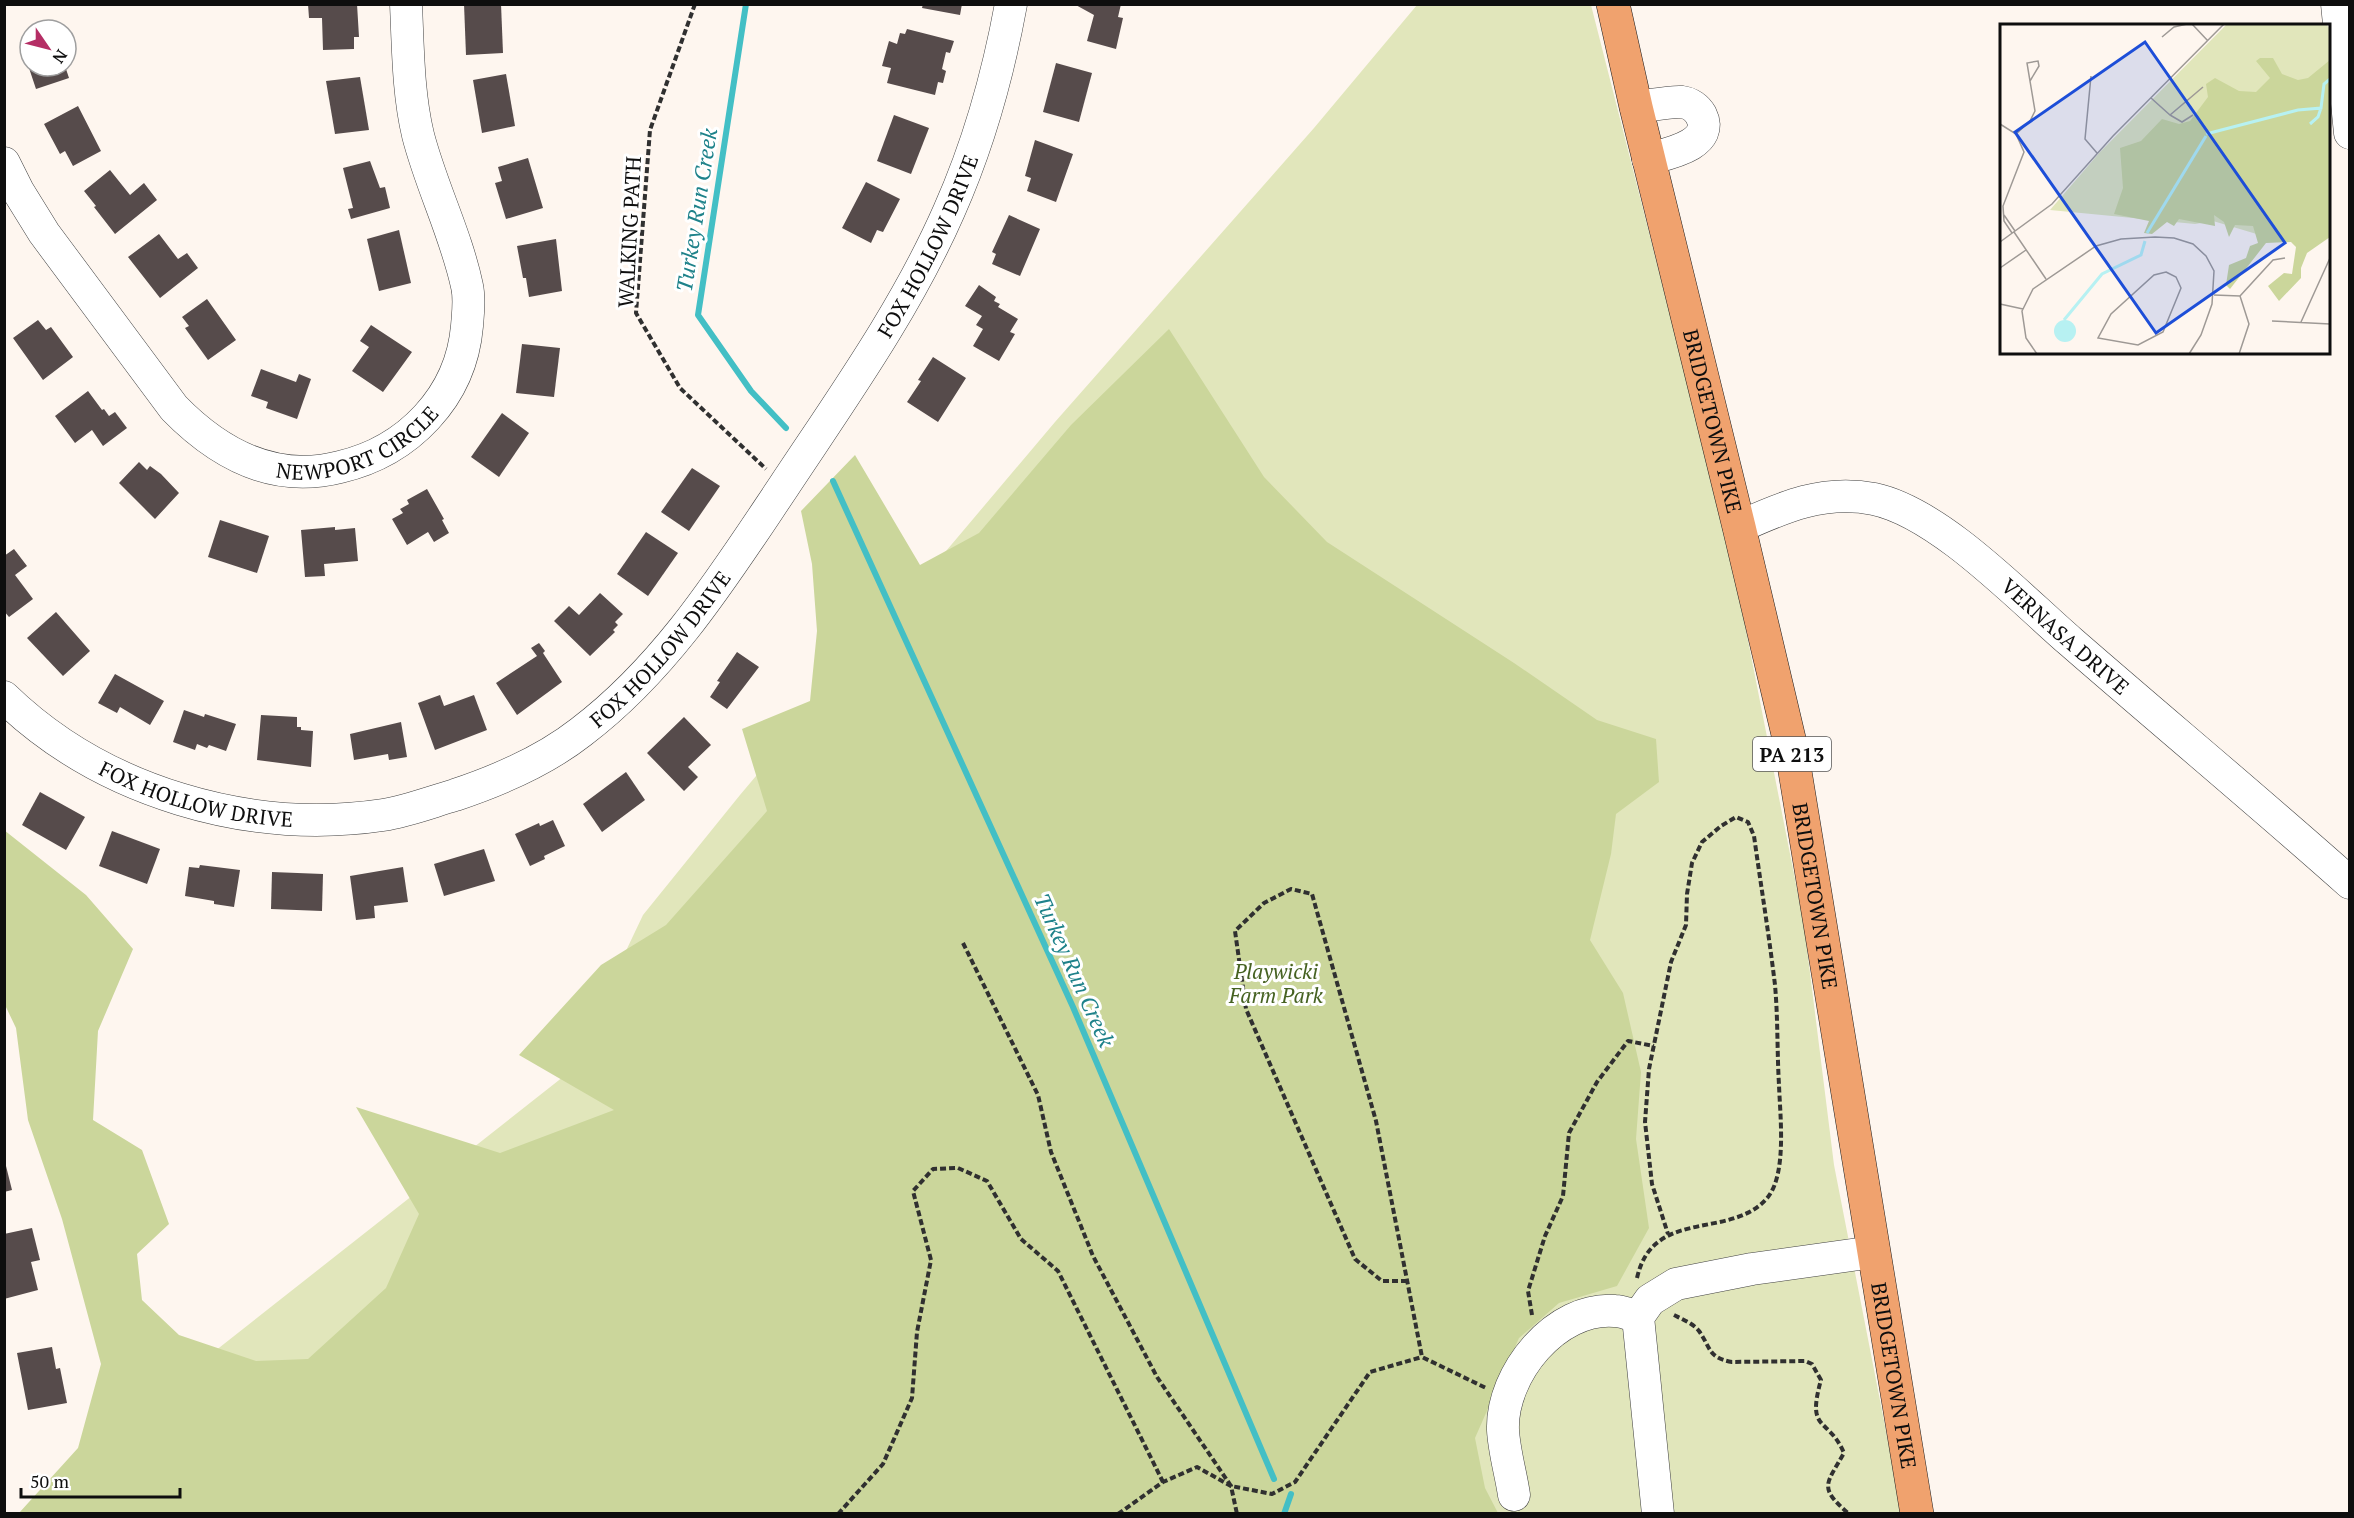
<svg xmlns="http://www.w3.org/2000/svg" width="2354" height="1518" font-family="'PT Serif',serif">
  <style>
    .green { fill: #e1e6bb }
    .forest { fill: #cbd69b }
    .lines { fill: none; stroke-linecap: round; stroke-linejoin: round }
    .stream { stroke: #43bfc5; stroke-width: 6 }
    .building { fill: #564b4b }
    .minor-casing { stroke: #414141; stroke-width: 33 }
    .major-casing { stroke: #1f1f1f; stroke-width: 34 }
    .path { stroke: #303030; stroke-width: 4; stroke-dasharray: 6 3; stroke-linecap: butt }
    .minor { stroke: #fff; stroke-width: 32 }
    .major { stroke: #f0a26e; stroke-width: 33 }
    .labels { text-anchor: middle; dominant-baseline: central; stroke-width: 6; stroke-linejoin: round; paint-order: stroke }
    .shield { fill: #fff; stroke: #565656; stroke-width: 1.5 }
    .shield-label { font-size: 20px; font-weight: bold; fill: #0e0e0e }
    .street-label { font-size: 21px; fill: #0e0e0e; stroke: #fff }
    .park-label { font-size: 21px; font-style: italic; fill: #466222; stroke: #fff }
    .water-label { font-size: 22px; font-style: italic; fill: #1e828a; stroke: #fff }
    .inset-river { fill: none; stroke: #b7f1f2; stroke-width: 3 }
    .inset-road { fill: none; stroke: #9e9995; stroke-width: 1.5 }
    .view { fill: #1d4ed8; fill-opacity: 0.15; stroke: #1d4ed8; stroke-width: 3 }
    .inset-edge { fill: none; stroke: #0e0e0e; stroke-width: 3 }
  </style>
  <rect width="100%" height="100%" fill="#fef6ef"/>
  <polygon class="green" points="1417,5 1591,5 1731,554 1804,925 1834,1165 1902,1513 99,1514 121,1425 568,1073 643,915 740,795 1055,422 1314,128"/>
  <polygon class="forest" points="1169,329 1264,477 1327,542 1514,663 1597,720 1656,739 1659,782 1616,814 1611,854 1590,940 1623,993 1641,1072 1636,1139 1649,1228 1617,1286 1559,1303 1519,1338 1475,1438 1485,1488 1498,1513 19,1513 78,1448 101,1364 62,1219 28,1120 16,1028 5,1005 4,830 86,895 133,949 98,1031 93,1120 142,1150 169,1224 137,1254 142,1300 179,1335 256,1361 308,1359 386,1288 419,1214 356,1107 500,1153 614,1110 519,1055 601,965 666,925 767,811 742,729 810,701 817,631 812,564 801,511 855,455 920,565 979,533 1071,425"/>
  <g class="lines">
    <g class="stream">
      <polyline points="746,4 698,315 751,391 786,428"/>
      <polyline points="833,481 1073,1007 1274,1479"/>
      <polyline points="1284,1514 1291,1494"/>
    </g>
  </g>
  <g class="building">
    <polygon points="308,4 357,4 359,37 354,37 354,49 323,50 322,18 309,18"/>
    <polygon points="464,4 501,4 503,53 466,55"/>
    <polygon points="923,4 962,4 960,15 922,8"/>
    <polygon points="1074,4 1121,4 1118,17 1123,18 1116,49 1087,41 1094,15"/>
    <polygon points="907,29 954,41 950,53 946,52 942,69 946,71 943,83 938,82 935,95 887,83 891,68 882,66 889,41 897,44 900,33 905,34"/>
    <polygon points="30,37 30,66 65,66 69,78 36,89 20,41"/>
    <polygon points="1056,63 1092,73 1079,122 1043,112"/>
    <polygon points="506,74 515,126 482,133 473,80"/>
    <polygon points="360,77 369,130 335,134 326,81"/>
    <polygon points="78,106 101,151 73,166 65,151 60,154 44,124"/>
    <polygon points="894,115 929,128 911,174 877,161"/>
    <polygon points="1035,140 1073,154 1056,202 1027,191 1031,178 1025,176"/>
    <polygon points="528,158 543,208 506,219 495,183 502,181 498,167"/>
    <polygon points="370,161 380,188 385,187 390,208 351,219 348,209 353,208 343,168"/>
    <polygon points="110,170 130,195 144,183 157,200 115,234 94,207 96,206 84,191"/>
    <polygon points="866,182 900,199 883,232 877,230 871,243 842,228"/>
    <polygon points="1009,215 1040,229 1020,276 992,264 996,254 992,252"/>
    <polygon points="399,230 411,283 379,291 367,239"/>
    <polygon points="159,234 178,259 187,253 198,268 160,298 128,257"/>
    <polygon points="556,239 562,291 529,297 526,278 523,278 517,246"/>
    <polygon points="979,285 996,297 994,301 1000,304 998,307 1018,319 1010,332 1015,334 999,361 973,346 983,329 976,325 982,316 965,306"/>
    <polygon points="207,299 236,340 208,360 185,328 189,326 182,317"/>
    <polygon points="38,320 46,330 51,327 73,357 43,380 13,338"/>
    <polygon points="371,325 412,352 383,392 352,371 369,347 360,341"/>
    <polygon points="522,344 560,348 554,397 516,393"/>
    <polygon points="933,357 966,378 938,422 907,402 921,381 918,380"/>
    <polygon points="261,369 296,382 299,374 311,379 297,419 266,408 268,402 251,396"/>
    <polygon points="88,391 102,410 104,409 109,416 115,412 127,428 103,446 92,430 75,443 55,416"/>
    <polygon points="502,413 529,433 499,477 471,457"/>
    <polygon points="139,462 147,470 150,466 161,474 179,493 155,519 119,483"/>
    <polygon points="692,468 720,486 689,531 661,512"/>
    <polygon points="427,489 444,519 442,520 449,533 434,542 428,532 407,545 392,519 403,513 400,509 409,504 407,500"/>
    <polygon points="220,520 269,536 257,573 208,557"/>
    <polygon points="335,527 335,530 355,528 358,561 324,564 325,576 305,577 301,530"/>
    <polygon points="646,532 678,553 648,596 617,574"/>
    <polygon points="14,549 27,566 15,575 33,599 9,617 4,611 4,556"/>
    <polygon points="600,593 623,614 615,622 618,625 613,630 615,632 590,656 554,621 569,606 579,615"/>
    <polygon points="56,612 90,651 63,676 27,638"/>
    <polygon points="539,643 545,651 543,653 562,682 517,715 496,683 537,656 531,648"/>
    <polygon points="737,652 759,667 727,709 710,697 720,682 717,681"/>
    <polygon points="115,674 164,701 150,725 120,707 117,713 98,703"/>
    <polygon points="440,695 444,706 474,695 487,730 435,750 418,703"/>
    <polygon points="184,710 204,717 205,714 236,724 226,751 209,745 207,748 197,744 195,750 173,742"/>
    <polygon points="261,715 297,717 297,727 301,727 301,730 313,731 311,767 257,760"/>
    <polygon points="684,717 711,745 688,767 698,777 684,791 647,753"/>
    <polygon points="401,722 407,757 389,760 388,754 354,760 350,734"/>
    <polygon points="626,772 645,800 602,832 583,804"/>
    <polygon points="40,792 85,817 66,850 22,825"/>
    <polygon points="553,820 565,846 544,856 545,859 530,866 515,834 539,823 540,826"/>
    <polygon points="112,831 160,849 147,884 99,866"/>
    <polygon points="484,849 495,881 444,896 434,864"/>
    <polygon points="200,865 240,870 234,907 214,904 214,901 185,896 189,867 199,868"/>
    <polygon points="403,867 408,902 374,906 375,918 356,920 350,876"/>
    <polygon points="272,872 323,874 322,911 271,909"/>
    <polygon points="4,1158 12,1190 4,1192"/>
    <polygon points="32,1228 40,1260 31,1262 38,1290 4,1299 4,1234"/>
    <polygon points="52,1347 56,1369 60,1368 67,1403 28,1410 17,1353"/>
  </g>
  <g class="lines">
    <defs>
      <g id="minor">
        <polyline points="2337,4 2350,133"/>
        <path d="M1636,107C1650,106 1668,101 1682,102C1690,103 1697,108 1701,115C1716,145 1666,154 1648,159"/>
        <path id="s1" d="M4,163L18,191L44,233L174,408C219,454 274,484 340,467C408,451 461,397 467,326C468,313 470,299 467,286C456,234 431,186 418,135C408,93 408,48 406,4"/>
        <path id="s2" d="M1739,527C1783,507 1824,489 1874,499C1940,513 2020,598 2071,642C2164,723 2258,801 2350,883"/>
        <path id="s3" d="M4,697C102,792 249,835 383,815C408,811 431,802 455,795C500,780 544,761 581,732C667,667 725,574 784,486C843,397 906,309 949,211C978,146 998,75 1011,4"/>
        <path d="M1514,1495C1511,1474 1504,1451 1503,1430C1501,1374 1556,1306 1615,1311C1623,1311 1631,1315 1638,1317"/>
        <polyline points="1658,1514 1638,1317 1650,1300 1676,1284 1752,1269 1873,1252"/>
      </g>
      <g id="major">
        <path id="s4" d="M1613,4L1636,107L1739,527L1791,747L1917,1514"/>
      </g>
    </defs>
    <use href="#minor" class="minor-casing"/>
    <use href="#major" class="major-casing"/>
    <g class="path">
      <polyline points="695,4 650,130 636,313 680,388 766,469"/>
      <polyline points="963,943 1038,1095 1051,1152 1093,1256 1157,1377 1231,1486 1272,1494 1295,1482 1370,1372 1422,1357"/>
      <path d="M1637,1278C1653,1206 1732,1241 1768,1197C1787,1173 1780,1115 1779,1085C1777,1052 1778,1018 1775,985C1769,935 1761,886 1754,836L1748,822L1736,817L1721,826L1702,842L1692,863L1687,894L1686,925L1671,962L1649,1069L1645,1122L1652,1184L1668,1234"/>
      <polyline points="1407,1281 1382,1281 1355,1259 1246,1009 1235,931 1264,903 1291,889 1312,894 1376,1121 1422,1357 1486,1388"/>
      <polyline points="1532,1315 1528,1291 1545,1236 1563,1196 1569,1133 1597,1082 1628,1041 1654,1046"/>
      <path d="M1674,1315C1682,1319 1694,1324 1699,1331C1711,1348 1708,1358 1732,1362L1805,1361L1812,1364L1821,1380C1806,1433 1828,1416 1844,1453C1826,1485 1818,1487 1849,1514"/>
      <polyline points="838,1514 883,1464 912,1398 917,1332 931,1260 913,1191 933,1169 958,1168 987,1181 1021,1239 1058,1271 1163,1482"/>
      <polyline points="1118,1514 1163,1482 1197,1467 1231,1486 1237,1514"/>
    </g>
    <use href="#minor" class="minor"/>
    <use href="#major" class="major"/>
  </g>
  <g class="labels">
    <rect class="shield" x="1753" y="737" width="78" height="34" rx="4.5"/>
    <g class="shield-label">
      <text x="1792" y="754">PA 213</text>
    </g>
    <g class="street-label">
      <text transform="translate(629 232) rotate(-87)">WALKING PATH</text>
      <text stroke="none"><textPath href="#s3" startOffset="1228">FOX HOLLOW DRIVE</textPath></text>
      <text stroke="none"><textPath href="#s4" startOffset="429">BRIDGETOWN PIKE</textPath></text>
      <text stroke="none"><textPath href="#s1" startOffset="508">NEWPORT CIRCLE</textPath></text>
      <text stroke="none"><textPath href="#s2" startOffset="378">VERNASA DRIVE</textPath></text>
      <text stroke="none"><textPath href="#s3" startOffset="742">FOX HOLLOW DRIVE</textPath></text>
      <text stroke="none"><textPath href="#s3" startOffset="220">FOX HOLLOW DRIVE</textPath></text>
      <text stroke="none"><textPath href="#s4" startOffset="915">BRIDGETOWN PIKE</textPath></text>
      <text stroke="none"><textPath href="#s4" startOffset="1401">BRIDGETOWN PIKE</textPath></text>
    </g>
    <g class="park-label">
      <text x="1276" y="971">Playwicki<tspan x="1276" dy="24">Farm Park</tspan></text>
    </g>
    <g class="water-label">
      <text transform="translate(696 210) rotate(-81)">Turkey Run Creek</text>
      <text transform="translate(1075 970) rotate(66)">Turkey Run Creek</text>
    </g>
  </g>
  <g transform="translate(2000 24)">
    <rect width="330" height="330" fill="#fef6ef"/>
    <path d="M227,0H326L330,5V194L270,214L213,197L195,200L50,186L100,128Z" fill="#e1e6bb"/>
    <path d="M260,34H273L282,50L298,56L308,54L330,36V213L307,229L301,244V254L279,277L268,262L284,249L292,250L296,223L291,218L266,219L230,265L226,261L229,241L246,234L250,222L258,219L253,202L235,201L229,213L224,198L214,191L215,202L179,195L174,202L167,198L152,210L144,209L149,197L114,190L123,164L120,124L141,117L162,95L179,100L190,97L208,73L206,60L215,54L239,67L256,68L270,54L256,37Z" fill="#cbd69b"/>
    <path d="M54 307a11 11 0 1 1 22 0a11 11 0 1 1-22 0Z" fill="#b7f1f2"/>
    <path class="inset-river" d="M310,100L318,93L321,84M206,110L298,86L321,84L324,60L330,55M147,209L206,112M64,296L102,250L141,231L145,217"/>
    <path class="inset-road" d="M192,0L208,17M162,13L174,3L187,0M38,37L39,42L30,57L27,39ZM91,52L85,115L97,129M151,74L170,91L203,63M170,91L182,98L193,91M0,100L16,110L24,128L3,182L4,197L12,209M16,110L30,97L35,87L30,57M4,191L15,207M14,208L46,255M0,218L52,180L113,112L224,0M0,244L26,226M166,248L176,253L181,264L163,308L138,321L98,314L111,290L154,251ZM214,271L240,272L273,236L285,234M0,280L23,285M272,297L330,300M301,298L330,234M37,330L26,314L22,287L33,265L96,222L121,215L155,213L174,214L193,220L206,232L214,247L212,280L201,311L189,330M239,330L249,300L240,272"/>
    <path class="view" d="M145,18L285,219L156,309L15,108Z"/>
    <rect width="330" height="330" class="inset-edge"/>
  </g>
  <rect width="2354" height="1518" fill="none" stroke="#0e0e0e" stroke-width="12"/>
  <g transform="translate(48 48) rotate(125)"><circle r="28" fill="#ffffff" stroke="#9f9f9f" stroke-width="1.5"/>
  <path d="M0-4.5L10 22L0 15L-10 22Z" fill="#b52e65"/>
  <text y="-9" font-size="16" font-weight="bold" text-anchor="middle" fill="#0e0e0e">N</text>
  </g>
  <path d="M21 1488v9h159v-9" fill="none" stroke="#0e0e0e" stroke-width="3"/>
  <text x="30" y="1488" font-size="18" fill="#0e0e0e" stroke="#ffffff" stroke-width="4.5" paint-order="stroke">50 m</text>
</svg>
